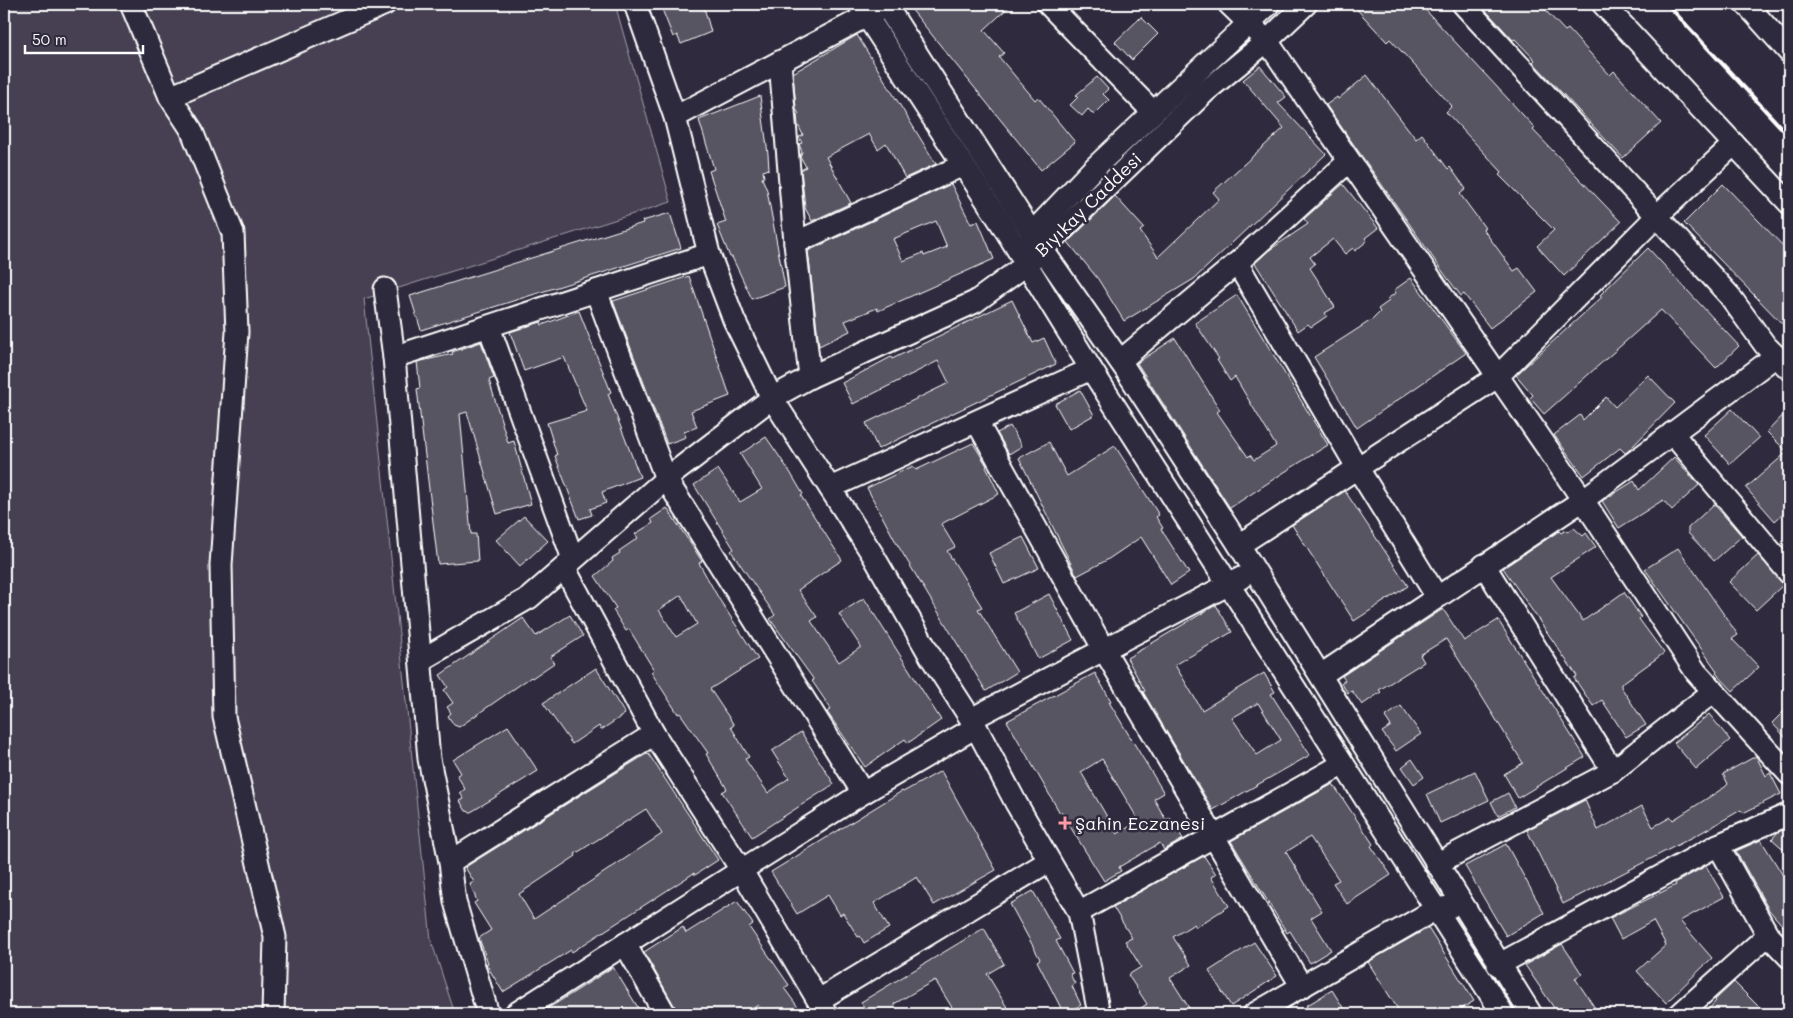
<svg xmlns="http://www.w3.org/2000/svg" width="1793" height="1018" font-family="Mali,sans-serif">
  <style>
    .green { fill: #464152; stroke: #a2a0a8 }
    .building { fill: #595564; stroke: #fff; fill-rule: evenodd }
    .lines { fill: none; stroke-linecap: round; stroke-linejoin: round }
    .minor-casing { stroke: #fff; stroke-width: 25 }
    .minor { stroke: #2f2a3d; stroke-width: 21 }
    .rail { stroke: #fff; stroke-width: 4 }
    .poi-dot { fill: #ff9aa2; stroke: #2f2a3d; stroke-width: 2 }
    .labels { text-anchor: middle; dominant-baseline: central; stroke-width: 5; stroke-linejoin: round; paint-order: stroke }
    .street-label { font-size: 18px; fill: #fff; stroke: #2f2a3d }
    .poi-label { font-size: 18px; fill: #fff; stroke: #2f2a3d; text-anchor: start }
  </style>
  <rect width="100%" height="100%" fill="#2f2a3d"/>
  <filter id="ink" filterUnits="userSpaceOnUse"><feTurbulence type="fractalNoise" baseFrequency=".02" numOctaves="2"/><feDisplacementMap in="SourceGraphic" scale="10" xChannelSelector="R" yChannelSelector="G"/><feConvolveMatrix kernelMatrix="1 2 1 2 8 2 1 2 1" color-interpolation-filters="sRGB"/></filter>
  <g filter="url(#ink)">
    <polygon class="green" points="4,4 615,4 671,202 364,299 431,940 454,1011 452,1014 4,1014"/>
    <g class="building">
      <polygon points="660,4 703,4 711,32 681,44 677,35 673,37"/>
      <polygon points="907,4 1012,4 984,30 1004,53 999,57 1035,100 1038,97 1075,142 1041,170"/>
      <polygon points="1352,4 1420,4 1535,128 1533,130 1621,222 1564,276 1537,246 1554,230 1499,175 1502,172 1446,112 1452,106 1390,39 1387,42"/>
      <polygon points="1480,4 1553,4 1545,10 1565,31 1568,29 1610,75 1614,71 1661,123 1623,158 1533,62 1535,60 1515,39 1513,40"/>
      <polygon points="1141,17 1158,34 1132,60 1115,42"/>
      <polygon points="857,35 936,164 905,178 886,143 878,149 869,134 826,157 851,203 812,221 805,208 801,170 806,167 800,156 802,152 799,144 802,143 799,137 803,135 798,125 797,115 799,114 796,109 793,73"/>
      <polygon points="1260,66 1286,97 1278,103 1326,154 1194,279 1124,321 1098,279 1068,242 1115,196 1144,228 1140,231 1158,257 1219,199 1213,192 1284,128 1243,80"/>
      <polygon points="1367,75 1416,139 1422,134 1448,169 1450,167 1466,189 1460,194 1485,228 1483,229 1514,271 1519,268 1537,292 1490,328 1464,294 1461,296 1443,272 1326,105 1337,97 1338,99"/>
      <polygon points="1097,77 1108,89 1103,94 1109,100 1094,115 1088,109 1082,116 1070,105 1078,97 1076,95"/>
      <polygon points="760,96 768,154 769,169 763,171 764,177 762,178 767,190 785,287 752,299 732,257 730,257 717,225 726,222 709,171 714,169 699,120"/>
      <path d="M951,184L971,224L978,221L994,259L878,311L877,308L845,321L850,331L819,346L808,251ZM936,221L947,247L924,256L923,253L903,261L893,239Z"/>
      <polygon points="1343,184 1378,228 1365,238 1367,241 1355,251 1353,248 1345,254 1333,239 1310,257 1315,264 1310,268 1335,307 1325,313 1327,316 1311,327 1308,324 1298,331 1255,263 1268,251 1308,224 1304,219"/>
      <polygon points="1723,184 1789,252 1789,331 1684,223"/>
      <polygon points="670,213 681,248 421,330 410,296 643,223 642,221"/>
      <polygon points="1648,248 1739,346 1716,368 1661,310 1544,414 1530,398 1533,395 1516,375 1602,297 1600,295"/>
      <polygon points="689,276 730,396 691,411 697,427 684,432 686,437 667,444 613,301"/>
      <polygon points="1411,278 1466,353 1357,428 1314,357 1373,319 1380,312 1378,309 1389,301 1387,299 1396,293 1394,290"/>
      <polygon points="1237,295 1328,445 1283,473 1230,508 1137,363 1175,338 1220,410 1217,412 1248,457 1250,455 1254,460 1276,446 1235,377 1230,381 1217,360 1219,359 1195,323"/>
      <polygon points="1012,300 1033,343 1044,338 1056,364 878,449 866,423 949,383 938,361 853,404 842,383 891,357 892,359"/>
      <polygon points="579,311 611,392 608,394 640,477 602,492 606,503 590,509 592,515 579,519 555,456 557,455 547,423 587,411 564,357 524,371 510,332 541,322 542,325"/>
      <polygon points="481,342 494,378 489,380 508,443 514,441 531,504 497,514 467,412 460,414 471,534 476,534 478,561 438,564 417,389 420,388 417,362 453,354 452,352"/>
      <polygon points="1648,375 1675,403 1627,452 1625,453 1620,448 1584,476 1554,435 1580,415 1583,420 1606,397 1615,407"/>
      <polygon points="1080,390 1094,415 1069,429 1055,404"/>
      <polygon points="1732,409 1759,438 1730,464 1704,435"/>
      <polygon points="1789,409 1789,508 1775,521 1746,488 1787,452 1767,432"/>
      <polygon points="1010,426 1022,446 1009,454 997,433"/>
      <polygon points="766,437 790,472 803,494 801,496 842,560 798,590 817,617 811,621 839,662 861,647 839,614 864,598 941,720 908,743 905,739 865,767 827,712 831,709 812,681 814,680 770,619 775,615 731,551 734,549 694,485 718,469 740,502 762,489 740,454"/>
      <polygon points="1049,442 1067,476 1115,446 1159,515 1156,517 1163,528 1161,529 1189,573 1171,585 1141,537 1107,560 1077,576 1019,458"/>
      <polygon points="973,443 987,466 986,467 999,494 941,524 955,547 947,551 982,607 978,609 1017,672 986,691 897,544 867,488 913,466 916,470"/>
      <polygon points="1674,457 1699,485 1672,510 1663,500 1619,528 1602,501 1634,481 1639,490"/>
      <polygon points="1345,491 1408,586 1354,621 1292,525"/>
      <polygon points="1714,504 1742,536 1714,561 1688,533 1688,528"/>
      <path d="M667,508L702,561L699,563L719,599L758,659L710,689L734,725L731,727L749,757L745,759L768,793L789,778L772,751L801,732L834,784L752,837L722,792L727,789L706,754L708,753L680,713L678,714L651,672L654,670L629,629L626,631L613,610L616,608L595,576L613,561L612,558L620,553L619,551L638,538L635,534L653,523L651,519ZM681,595L697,624L676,637L659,610Z"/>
      <polygon points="524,516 548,541 520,566 496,540"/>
      <polygon points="1574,528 1583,536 1586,533 1596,547 1551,577 1583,621 1624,592 1641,617 1639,619 1664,653 1621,684 1621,687 1646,725 1626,737 1602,700 1593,706 1574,678 1577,676 1503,568 1559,531 1561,533 1566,530 1567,532"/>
      <polygon points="1023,537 1039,568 1004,584 989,553"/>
      <polygon points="1678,548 1738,635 1732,639 1759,667 1733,691 1716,673 1717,671 1645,569"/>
      <polygon points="1758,555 1784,584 1756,610 1729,582"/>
      <polygon points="1049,594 1073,640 1038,659 1014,613"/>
      <path d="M1216,605L1232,632L1175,665L1202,710L1264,673L1275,692L1271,694L1310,755L1213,810L1143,692L1145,691L1127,658ZM1258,703L1281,740L1257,755L1232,718Z"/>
      <polygon points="1443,609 1464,641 1498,620 1585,757 1518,798 1504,774 1523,763 1446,639 1420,655 1424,662 1379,690 1381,692 1362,705 1352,691 1348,693 1341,683 1345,680 1342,676"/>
      <polygon points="570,615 583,636 550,657 554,663 532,678 531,677 459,727 454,725 448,716 451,713 447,707 453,703 444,690 448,687 440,675 523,618 536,636"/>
      <polygon points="596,668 625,714 601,730 599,726 572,744 543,703"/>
      <path d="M1095,673L1111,701L1109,702L1164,793L1154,799L1166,820L1170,817L1183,839L1164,850L1160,843L1119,867L1121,871L1104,881L1061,812L1060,813L1007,721ZM1102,759L1139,821L1117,834L1081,772Z"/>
      <polygon points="1401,706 1421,734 1396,751 1382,732 1391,726 1385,717"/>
      <polygon points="1789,706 1789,741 1772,723"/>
      <polygon points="1709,714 1730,740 1696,769 1674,743"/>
      <polygon points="508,726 538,771 471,812 466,811 460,801 464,799 460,793 465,789 457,775 461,773 453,760"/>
      <path d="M648,753L718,860L695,875L694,873L572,952L571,950L503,992L486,964L488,963L479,938L491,930L474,903L477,901L470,884L474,882L466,869L467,866ZM646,809L662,834L534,919L519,894L576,856L575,854Z"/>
      <polygon points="1756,756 1766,776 1770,773 1781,794 1743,813 1741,810 1697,835 1563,904 1527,830 1585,800 1598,830 1642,806 1653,827 1671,817 1673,820 1725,787 1728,784 1723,774"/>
      <polygon points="1412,759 1424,777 1414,784 1402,767"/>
      <polygon points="941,771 996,870 934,905 917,877 874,903 889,928 864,943 860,936 858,937 843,913 840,915 828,895 797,914 771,872 902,791 903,792"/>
      <polygon points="1475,771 1489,800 1440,823 1427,794"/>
      <polygon points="1333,784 1373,844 1371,846 1391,875 1347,904 1333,883 1339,880 1310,837 1286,852 1322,911 1311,918 1331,950 1310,963 1290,931 1287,933 1231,841"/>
      <polygon points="1508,793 1515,807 1498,816 1491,802"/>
      <polygon points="1789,828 1789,854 1772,839 1778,832"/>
      <polygon points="1761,840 1789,885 1789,933 1769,910 1736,851"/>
      <polygon points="1506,844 1544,913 1506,936 1465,866"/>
      <polygon points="1204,856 1216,874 1211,877 1229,906 1196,927 1194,924 1173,937 1191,965 1170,978 1193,1014 1132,1014 1147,1004 1128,975 1141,967 1125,941 1132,938 1113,907"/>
      <polygon points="1706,866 1724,897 1680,921 1712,958 1666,1003 1637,971 1666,945 1653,921 1621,939 1610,918 1676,885 1675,883"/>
      <polygon points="1033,891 1060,939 1056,941 1073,973 1070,974 1075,984 1072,986 1081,1005 1064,1014 1037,961 1040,959 1010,904"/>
      <polygon points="737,901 753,924 749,927 789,985 784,988 803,1014 764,1014 758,1005 744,1014 680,1014 676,1009 644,952 683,927 686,933"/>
      <polygon points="984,928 1004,964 987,974 1011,1014 956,1014 935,980 894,1004 899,1014 868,1014 861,1002"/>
      <polygon points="1428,928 1474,1001 1453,1014 1401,1014 1368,962"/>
      <polygon points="1254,942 1277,976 1231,1006 1209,971"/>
      <polygon points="1562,944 1582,974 1575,978 1599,1014 1558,1014 1525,965"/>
      <polygon points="613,967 642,1014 539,1014 576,991"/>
      <polygon points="1734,982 1766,1014 1704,1014 1716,1001 1715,1000"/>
      <polygon points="1332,990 1347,1014 1311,1014 1306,1006"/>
    </g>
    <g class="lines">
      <defs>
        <g id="minor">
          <polyline points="131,4 170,97 191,129 233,233 237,332 221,565 224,717 275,937 273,1014"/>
          <polyline points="635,4 675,117 709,254 734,320 772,398 873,555 931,657 976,727 1016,803 1079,912 1099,1014"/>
          <polyline points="859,4 1003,226 1091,369 1503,1014"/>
          <polyline points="885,4 1042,249 1124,367 1239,545 1531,1014"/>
          <polyline points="1048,4 1153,112"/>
          <polyline points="1229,4 1267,41 1583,500 1696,672 1789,774"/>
          <polyline points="1463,4 1729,295 1765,345 1789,369"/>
          <polyline points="1603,4 1789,203"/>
          <polyline points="1746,4 1789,52"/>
          <polyline points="780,62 795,243 810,377"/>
          <polyline points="170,97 385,4"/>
          <polyline points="675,117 878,10"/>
          <polyline points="795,243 963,165"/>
          <polyline points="1030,246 1032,233 1091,171 1269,4"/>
          <polyline points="1237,263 1357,467 1437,597"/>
          <polyline points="385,289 394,357 429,759 450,862 455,902 488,1014"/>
          <polyline points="596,291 666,479 863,793"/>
          <polyline points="489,327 573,559"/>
          <polyline points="394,357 709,254"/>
          <polyline points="1120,361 1237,263 1348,162"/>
          <polyline points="977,422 1103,648 1302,987"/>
          <polyline points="1672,433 1789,573"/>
          <polyline points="830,488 1091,369"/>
          <polyline points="1239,545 1497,377 1657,216 1734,144"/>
          <polyline points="1484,565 1613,771"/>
          <polyline points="565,569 654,734 742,871 826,1014"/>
          <polyline points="421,660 529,598 666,479 772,398 810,377 975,302 1027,264 1206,91 1267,41 1306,4"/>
          <polyline points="1321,675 1583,500 1776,356"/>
          <polyline points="971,719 1241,578"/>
          <polyline points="1718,845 1768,935 1789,957"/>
          <polyline points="450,862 654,734"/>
          <polyline points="1436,864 1613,771 1714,691"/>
          <polyline points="1079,912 1343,764"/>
          <polyline points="625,944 665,1014"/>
          <polyline points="1498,965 1718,845 1789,814"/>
          <polyline points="819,1000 1049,861"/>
          <polyline points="515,1014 863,793 976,727"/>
          <polyline points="1254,1014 1436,909 1450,907"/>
          <polyline points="1680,1014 1768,935"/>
        </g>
      </defs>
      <use href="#minor" class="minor-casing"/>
      <use href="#minor" class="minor"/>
      <polyline class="rail" points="1667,4 1789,136"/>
    </g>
  </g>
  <path class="poi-dot" d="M1062.5 815.5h5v5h5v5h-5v5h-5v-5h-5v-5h5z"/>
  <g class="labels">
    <g class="street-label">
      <text transform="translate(1088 204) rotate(-44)">Bıyıkay Caddesi</text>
    </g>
    <g class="poi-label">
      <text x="1075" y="823">Şahin Eczanesi</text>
    </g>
  </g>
  <rect width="1793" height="1018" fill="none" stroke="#2f2a3d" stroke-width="20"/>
  <rect x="10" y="10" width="1773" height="998" fill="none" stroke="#fff" stroke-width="2" filter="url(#ink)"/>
  <path d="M25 45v8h118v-8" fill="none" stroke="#ffffff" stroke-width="2.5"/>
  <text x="32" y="45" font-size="15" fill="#ffffff" stroke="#2f2a3d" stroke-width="4" paint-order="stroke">50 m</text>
</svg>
